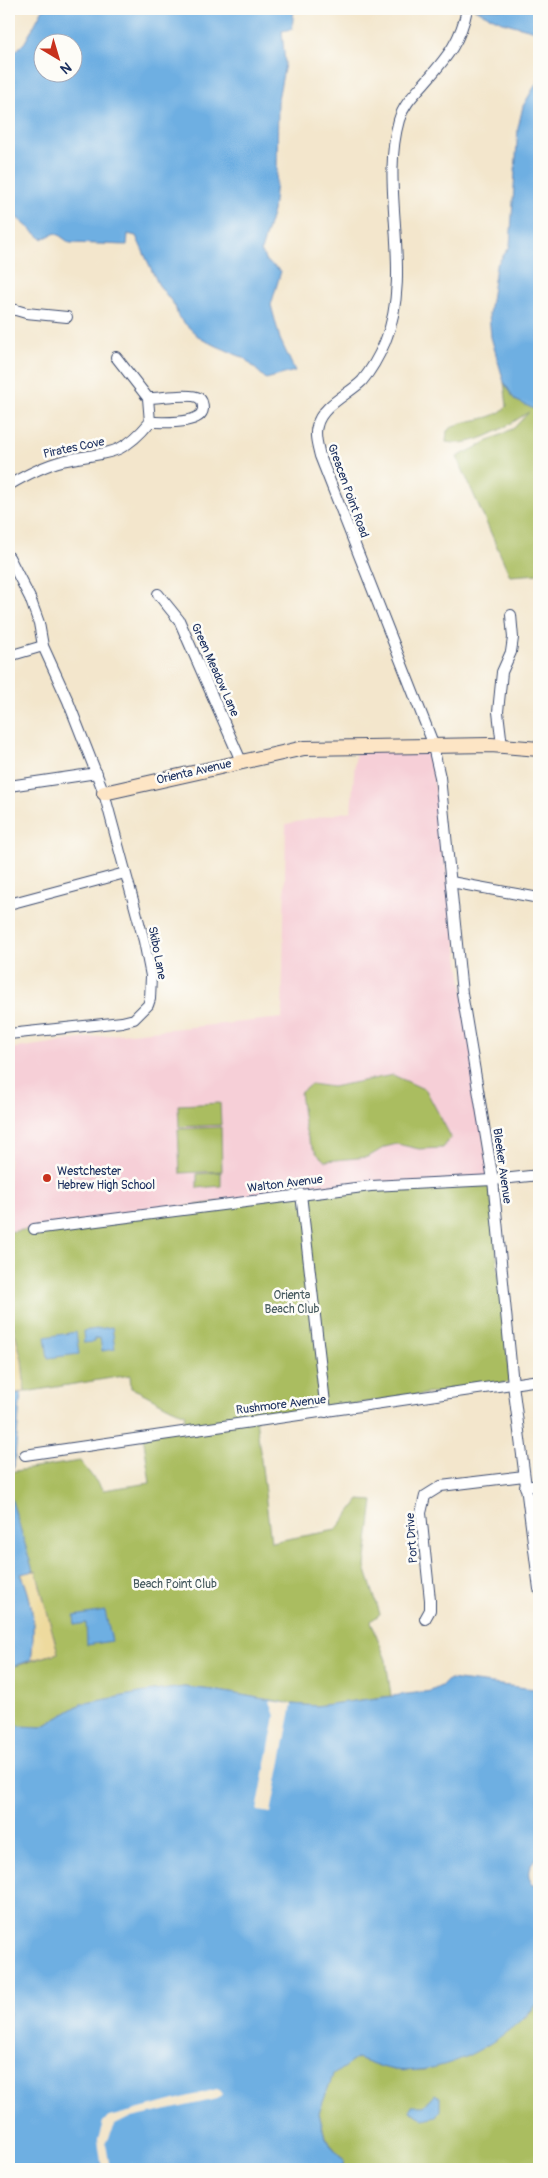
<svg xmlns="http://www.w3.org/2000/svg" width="548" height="2178" font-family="Pangolin,sans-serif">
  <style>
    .built { fill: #f6cfd7 }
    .green { fill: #aabd61; stroke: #627660 }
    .sand { fill: #eeda9e; stroke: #84847e }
    .water { fill: #6eafe2; stroke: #446fa0; fill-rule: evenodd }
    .pier { fill: #f3e6cc }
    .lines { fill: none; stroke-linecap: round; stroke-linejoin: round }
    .street-casing { stroke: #3b4a6e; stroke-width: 12 }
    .secondary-casing { stroke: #3b4a6e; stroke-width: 16 }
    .street { stroke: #fff; stroke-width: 10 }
    .secondary { stroke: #fde5c5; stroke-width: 14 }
    .poi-dot { fill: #c8321e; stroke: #fdfcf7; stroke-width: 2 }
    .labels { text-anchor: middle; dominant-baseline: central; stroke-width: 5; stroke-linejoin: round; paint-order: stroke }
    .street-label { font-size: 12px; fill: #1b2f5e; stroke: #fdfcf7 }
    .poi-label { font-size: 12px; fill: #1b2f5e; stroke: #fdfcf7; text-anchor: start }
    .park-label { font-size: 12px; fill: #465a5f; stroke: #fdfcf7 }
  </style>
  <rect width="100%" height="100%" fill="#fdfcf7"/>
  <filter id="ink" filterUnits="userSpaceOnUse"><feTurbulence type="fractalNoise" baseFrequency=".02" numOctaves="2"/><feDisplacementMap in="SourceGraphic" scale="10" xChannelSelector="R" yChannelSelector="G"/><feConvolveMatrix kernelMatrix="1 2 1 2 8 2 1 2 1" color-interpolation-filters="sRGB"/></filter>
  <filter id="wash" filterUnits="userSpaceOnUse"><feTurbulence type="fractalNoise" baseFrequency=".0096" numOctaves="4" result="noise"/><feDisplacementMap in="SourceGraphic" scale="20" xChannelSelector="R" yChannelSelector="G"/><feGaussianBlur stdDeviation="1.12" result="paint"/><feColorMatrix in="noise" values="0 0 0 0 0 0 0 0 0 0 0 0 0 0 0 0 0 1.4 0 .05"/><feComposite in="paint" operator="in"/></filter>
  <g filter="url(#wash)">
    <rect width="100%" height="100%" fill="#f3e6cc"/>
    <polygon class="built" points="356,749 430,752 489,1180 294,1191 9,1232 9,1049 109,1035 282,1018 286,824 351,811"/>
    <g class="green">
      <path d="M504,382L515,400L539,411V574L510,576L457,457L514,428L529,412C505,427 475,448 446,442L447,431C464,416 491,424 507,406Z"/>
      <path d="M393,1075L426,1090L451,1137L443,1148L419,1149L397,1144L385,1147L368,1157L325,1161C303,1145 304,1118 300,1093L311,1084L332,1087Z"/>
      <polygon points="220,1103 221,1125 179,1127 178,1105"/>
      <polygon points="221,1127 222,1171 180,1173 178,1129"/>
      <polygon points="221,1172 221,1186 197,1188 197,1174"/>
      <path d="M489,1180L510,1382L256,1418L271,1542L336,1530L359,1500L373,1501L365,1567L380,1614L371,1621L386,1660L391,1696L316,1706L292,1704L213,1690L184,1687L140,1693L81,1704L42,1727H18L9,1711V1668L58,1653L36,1571H33L9,1491V1472L80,1461L103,1490L150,1483L143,1435L186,1426L184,1413C166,1408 150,1395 131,1388L130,1375L25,1392L22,1360L9,1309V1232L294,1191Z"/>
      <polygon points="539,2002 539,2169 342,2169 344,2160 325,2138 319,2113 332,2075 357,2058 393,2070 424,2070 526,2017"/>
    </g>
    <g class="sand">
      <polygon points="9,1309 22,1360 25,1392 9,1394"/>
      <path d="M36,1571L58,1653L31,1660C35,1629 34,1602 21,1573Z"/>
    </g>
    <g class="water">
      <path d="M43,9H294L292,29L282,31L285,64L278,99L277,172L273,211L261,251L266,261L281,271L271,305L280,339L295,371L266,379L244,358L201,339L178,317L175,306L158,284L136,236L128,234L127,245L70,243L56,233L42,239L9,211V58L25,42ZM42,42H72V72H42Z"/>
      <polygon points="474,9 539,9 539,32 502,22"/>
      <polygon points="539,79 539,411 538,411 515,400 504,382 491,337 489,314 496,266 510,246 518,128 523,106"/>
      <polygon points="112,1327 115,1349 102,1351 100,1338 94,1339 94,1342 84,1343 83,1331"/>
      <polygon points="76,1332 79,1354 48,1358 45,1337"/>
      <polygon points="21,1393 14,1467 9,1472 9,1394"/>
      <path d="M9,1491L33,1571L21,1574C34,1602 35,1629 31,1660L9,1668Z"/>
      <polygon points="105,1611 112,1641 87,1645 86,1623 75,1625 74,1616"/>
      <path d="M449,1679L535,1689L539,1688V1855C529,1864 525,1874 533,1885L539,1883V2002C504,2041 448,2076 394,2070C382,2068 369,2062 357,2058L333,2075L319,2113L325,2139L344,2160L342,2169H9V1711L18,1726L42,1727L81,1704L140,1693L184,1687L213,1690L292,1704L316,1706L431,1691L443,1685Z"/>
      <polygon points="435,2094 440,2097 440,2110 436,2116 424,2119 410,2111 412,2106 424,2106"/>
    </g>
    <g class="pier">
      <polygon points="270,1701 292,1704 271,1813 257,1811 275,1716"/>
      <polygon points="217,2089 221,2091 222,2094 217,2099 127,2119 115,2125 106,2144 110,2169 102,2169 98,2140 103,2122 109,2117"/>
    </g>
  </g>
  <g filter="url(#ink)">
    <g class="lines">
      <defs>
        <g id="street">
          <path d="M467,9C461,40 448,56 427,80C416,93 404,103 399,120C379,189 414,271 385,342C379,356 372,369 362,381C349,394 321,406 317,426C314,435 318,447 320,456L431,738L440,777L462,993L493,1180L513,1384L539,1589"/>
          <polyline points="9,12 10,9"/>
          <polyline points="9,308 26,313 67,317"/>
          <path d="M148,398C159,398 191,393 199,398C202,400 203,405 203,409C201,425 163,422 150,422"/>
          <path d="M9,485C26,475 43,466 62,461C104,451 119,460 150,422L148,398L116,357"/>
          <polyline points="9,557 30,598 39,623 43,646 68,701 104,793 144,941 151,976 150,999 148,1005 134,1019 122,1022 9,1034"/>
          <polyline points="158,594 179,620 241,761"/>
          <polyline points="9,656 43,646"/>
          <polyline points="502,746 498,712 502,672 511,652 513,638 511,615"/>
          <polyline points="9,786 97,773"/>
          <polyline points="451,882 539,898"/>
          <polyline points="9,904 125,873"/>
          <polyline points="301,1194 326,1412"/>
          <polyline points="34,1229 371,1186 493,1180 539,1175"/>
          <polyline points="25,1455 539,1380"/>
          <polyline points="525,1487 539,1485"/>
          <polyline points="425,1619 430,1610 430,1600 421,1513 425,1496 441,1486 524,1476"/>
        </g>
        <polyline id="secondary" points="104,793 304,748 491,745 539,749"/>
      </defs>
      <use href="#street" class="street-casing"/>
      <use href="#secondary" class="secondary-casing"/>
      <use href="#street" class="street"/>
      <use href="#secondary" class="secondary"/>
    </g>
  </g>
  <circle class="poi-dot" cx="47" cy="1178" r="5"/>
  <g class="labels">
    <g class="street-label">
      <text transform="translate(74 448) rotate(-12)">Pirates Cove</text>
      <text transform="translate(348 491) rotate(70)">Greacen Point Road</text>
      <text transform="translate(215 670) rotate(66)">Green Meadow Lane</text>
      <text transform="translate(194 772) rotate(-13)">Orienta Avenue</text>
      <text transform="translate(157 953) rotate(79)">Skibo Lane</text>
      <text transform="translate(502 1166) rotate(82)">Bleeker Avenue</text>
      <text transform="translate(285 1184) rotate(-7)">Walton Avenue</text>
      <text transform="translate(281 1405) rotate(-7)">Rushmore Avenue</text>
      <text transform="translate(412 1538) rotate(-94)">Port Drive</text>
    </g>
    <g class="poi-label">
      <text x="57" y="1171">Westchester<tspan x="57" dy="14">Hebrew High School</tspan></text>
    </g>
    <g class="park-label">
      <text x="292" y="1295">Orienta<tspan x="292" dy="14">Beach Club</tspan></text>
      <text x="175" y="1584">Beach Point Club</text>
    </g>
  </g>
  <rect width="548" height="2178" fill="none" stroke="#fdfcf7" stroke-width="30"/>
  <g transform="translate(58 58) rotate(142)"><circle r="24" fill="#fdfcf7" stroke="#a3aaba"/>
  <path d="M0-4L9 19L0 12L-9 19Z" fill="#c8321e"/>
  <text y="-8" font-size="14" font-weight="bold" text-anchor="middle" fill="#1b2f5e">N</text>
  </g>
</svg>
